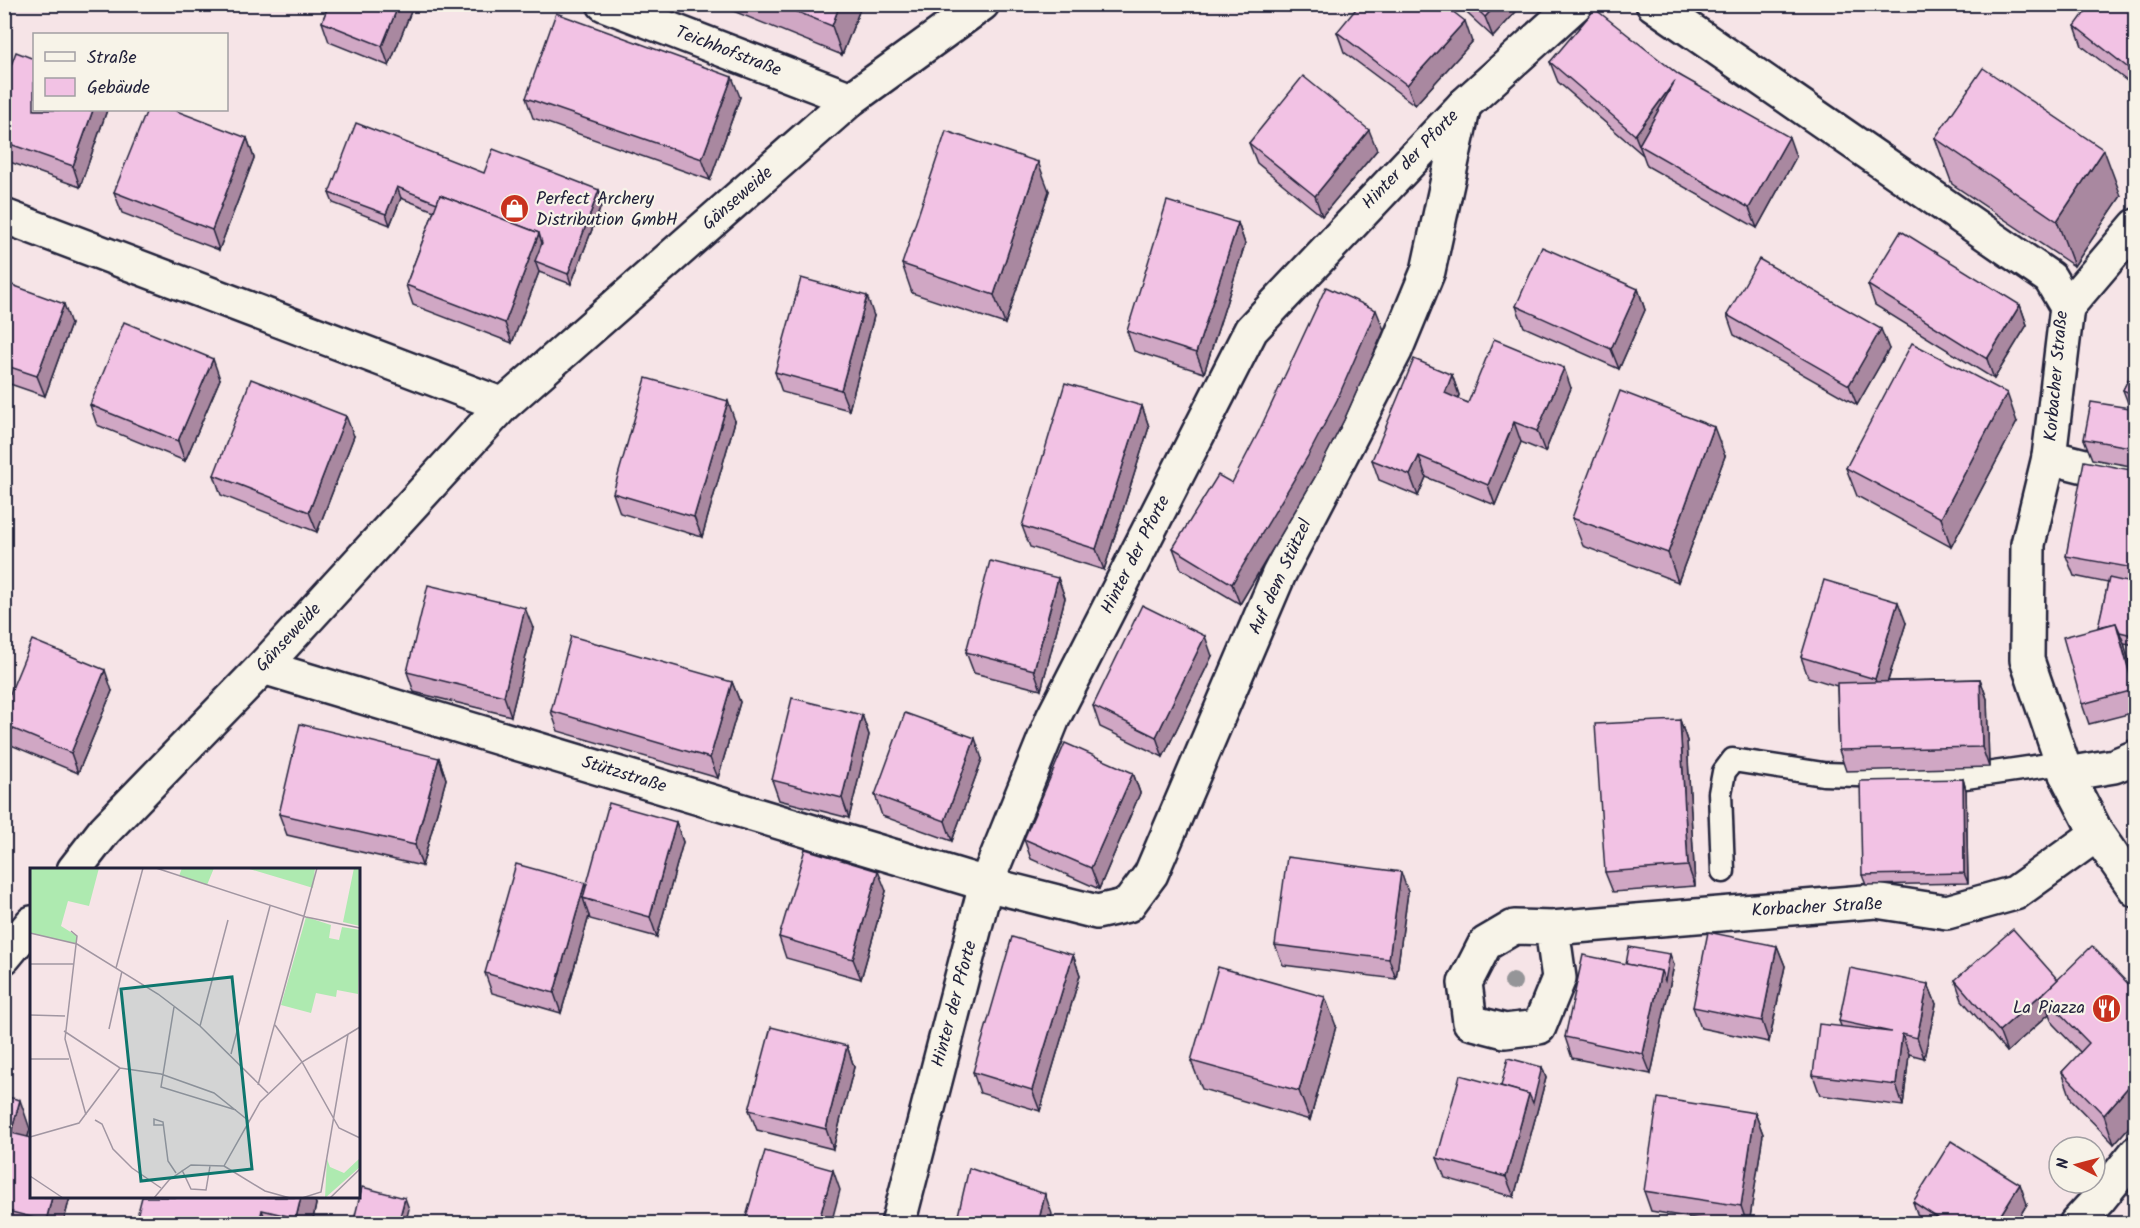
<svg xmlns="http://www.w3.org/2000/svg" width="2140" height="1228" font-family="Kalam,sans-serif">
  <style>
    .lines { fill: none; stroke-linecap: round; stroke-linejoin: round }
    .service-casing { stroke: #22223b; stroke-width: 27 }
    .minor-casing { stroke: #22223b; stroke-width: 38 }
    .tertiary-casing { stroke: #22223b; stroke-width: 38 }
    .service { stroke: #f7f3e8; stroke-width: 22 }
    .minor { stroke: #f7f3e8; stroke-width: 33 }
    .tertiary { stroke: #f7f3e8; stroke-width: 33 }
    .tree { fill: #959598 }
    .wall { fill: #d0a7c4; stroke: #22223b; stroke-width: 1.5 }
    .shaded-wall { fill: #a988a0; stroke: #22223b; stroke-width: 1.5 }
    .building { fill: #f2c2e4; stroke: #22223b; stroke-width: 1.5 }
    .labels { text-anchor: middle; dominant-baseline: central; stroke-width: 4.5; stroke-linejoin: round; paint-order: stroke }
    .street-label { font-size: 18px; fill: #22223b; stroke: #f7f3e8 }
    .poi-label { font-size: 18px; fill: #22223b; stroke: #f7f3e8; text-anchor: start }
    .inset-road { fill: none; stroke: #a196a2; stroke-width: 1.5 }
    .view { fill: #0f766e; fill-opacity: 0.15; stroke: #0f766e; stroke-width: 3 }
    .inset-edge { fill: none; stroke: #22223b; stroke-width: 3 }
  </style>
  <rect width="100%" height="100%" fill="#f6e4e7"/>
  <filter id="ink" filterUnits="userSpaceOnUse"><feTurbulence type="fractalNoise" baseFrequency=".0167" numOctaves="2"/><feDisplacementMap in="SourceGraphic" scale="12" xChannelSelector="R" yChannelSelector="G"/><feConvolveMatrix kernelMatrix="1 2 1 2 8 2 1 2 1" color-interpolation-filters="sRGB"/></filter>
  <g filter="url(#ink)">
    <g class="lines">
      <defs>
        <polyline id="service" points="1723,871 1720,793 1724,772 1733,760 1823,774 1959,778 2062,763"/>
        <g id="minor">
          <polyline points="604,4 851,99"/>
          <polyline points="4,216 503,405"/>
          <polyline points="2067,307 2136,226"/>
          <polyline points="2049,457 2136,479"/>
          <polyline points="263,667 986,884 1097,912 1128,905 1151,874 1279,574 1395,351 1428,271 1464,105"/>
          <polyline points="2066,774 2114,766 2136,757"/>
          <polyline points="74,870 105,830 263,667 503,405 851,99 982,4"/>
          <polyline points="1552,928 1559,978 1539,1027 1505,1031 1470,1022 1465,983 1485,944 1514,927 1552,928 1876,901 1947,912 2015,893 2097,834"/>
          <polyline points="4,957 32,923"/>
          <polyline points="898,1224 986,884 1053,718 1251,330 1464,105 1576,4"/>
          <polyline points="2076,1224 2100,1198 2136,1153"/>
        </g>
        <polyline id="tertiary" points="1653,4 2050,278 2067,307 2049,457 2028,544 2027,660 2066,774 2097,834 2136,890"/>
      </defs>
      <use href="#service" class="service-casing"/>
      <use href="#minor" class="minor-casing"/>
      <use href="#tertiary" class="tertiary-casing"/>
      <use href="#service" class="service"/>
      <use href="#minor" class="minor"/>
      <use href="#tertiary" class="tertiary"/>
    </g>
    <circle class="tree" cx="1513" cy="982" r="9"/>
    <g class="wall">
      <polygon points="329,4 414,4 389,66 329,42 322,22"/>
      <polygon points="716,4 862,4 842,55"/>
      <polygon points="1457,4 1523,4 1493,37"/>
      <polygon points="2136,4 2136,88 2082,46 2075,26"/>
      <polygon points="1337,32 1472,42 1415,105 1344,52"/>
      <polygon points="1550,62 1679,75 1796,157 1757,228 1647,166 1643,155 1558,82"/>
      <polygon points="4,84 34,110 107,110 80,187 4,160"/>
      <polygon points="740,97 710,180 533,118 526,98"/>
      <polygon points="247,138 254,158 219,250 122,213 114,192"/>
      <polygon points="1935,138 2121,196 2074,266 1952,184"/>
      <polygon points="1249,143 1377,150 1322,216 1257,163"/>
      <polygon points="484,173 599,190 603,201 571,284 539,272 512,343 413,305 406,285 434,211 401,198 390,225 333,203 329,193"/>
      <polygon points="1049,191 1005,324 912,293 902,264"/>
      <polygon points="1238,223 1245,244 1204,373 1134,351 1127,331"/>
      <polygon points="4,282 71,324 45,396 4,382"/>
      <polygon points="1868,285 2020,305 2027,325 1994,379 1875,305"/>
      <polygon points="1638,289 1645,310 1619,369 1524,327 1516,306"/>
      <polygon points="1727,315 1889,349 1857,405 1734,335"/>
      <polygon points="874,316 849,410 782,392 775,372"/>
      <polygon points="1384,330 1344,420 1315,477 1240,604 1181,569 1173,548 1232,483"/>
      <polygon points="2136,364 2136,467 2092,459 2084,439 2130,408 2123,390"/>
      <polygon points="1452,375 1459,395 1458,399 1468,403 1571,388 1545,452 1521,442 1495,505 1426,477 1418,496 1379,480 1372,460"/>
      <polygon points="220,379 185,461 97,425 90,405"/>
      <polygon points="1142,406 1149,427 1104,570 1030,547 1022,526"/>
      <polygon points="735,421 702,537 620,513 613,493"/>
      <polygon points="2017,422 1951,547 1857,496 1846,468"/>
      <polygon points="354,436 317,532 221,495 214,475"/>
      <polygon points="1725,456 1678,582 1583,546 1572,518"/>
      <polygon points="2136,471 2136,645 2124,643 2136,688 2136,712 2089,724 2082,704 2108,583 2074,576 2066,556"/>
      <polygon points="1058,578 1065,598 1041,690 974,673 966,652"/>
      <polygon points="1906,623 1888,681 1980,679 1987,699 1989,767 1846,771 1839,750 1837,686 1808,677 1801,657"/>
      <polygon points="533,628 511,716 414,692 407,672"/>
      <polygon points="1212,656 1163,757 1100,727 1093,706"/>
      <polygon points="732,682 740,702 718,778 558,731 551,711"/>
      <polygon points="112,691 78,773 6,743 4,740 4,708"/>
      <polygon points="862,715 869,735 849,818 779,800 772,780"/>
      <polygon points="1680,720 1687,741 1695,886 1613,892 1605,872"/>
      <polygon points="439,758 446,779 422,866 287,835 279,814"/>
      <polygon points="982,759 952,841 882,816 875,795"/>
      <polygon points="1133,773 1140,793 1099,889 1031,859 1024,839"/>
      <polygon points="1963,779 1966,790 1968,883 1866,885 1862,875"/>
      <polygon points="676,822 683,842 657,937 590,919 589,916 561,1013 492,993 485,973 585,883 586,886"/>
      <polygon points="886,891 861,979 786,958 779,937"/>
      <polygon points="1408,892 1396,979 1283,965 1275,945"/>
      <polygon points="1777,946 1785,966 1769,1042 1701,1028 1693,1007"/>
      <polygon points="1073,955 1080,975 1040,1111 980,1093 973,1072"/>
      <polygon points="1626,964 1674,965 1651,1074 1572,1058 1565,1037"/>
      <polygon points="1955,980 2058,980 2136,992 2136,1119 2114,1144 2072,1101 2062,1072 2081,1053 2053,1024 2049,1014 2007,1052 1962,1000"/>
      <polygon points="1928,984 1936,1004 1924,1058 1909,1054 1903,1106 1820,1095 1813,1075 1841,1026 1839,1021"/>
      <polygon points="1336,1026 1310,1120 1202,1089 1191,1061"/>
      <polygon points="847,1046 854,1067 833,1149 757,1130 749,1110"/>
      <polygon points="1542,1067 1546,1078 1514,1197 1445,1178 1437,1158 1501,1086"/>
      <polygon points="4,1096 30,1129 28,1137 70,1197 63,1224 4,1224"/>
      <polygon points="1755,1113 1763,1134 1749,1224 1728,1224 1651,1211 1644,1191"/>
      <polygon points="1913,1202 2027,1204 2015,1224 1922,1224 1920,1222"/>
      <polygon points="316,1204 312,1224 135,1224"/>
    </g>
    <g class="shaded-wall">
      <polygon points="399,4 414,4 389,66 382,46"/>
      <polygon points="840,4 862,4 842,55 832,26"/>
      <polygon points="1497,4 1523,4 1493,37 1485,17"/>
      <polygon points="1465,21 1472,42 1415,105 1407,85"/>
      <polygon points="732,77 740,97 710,180 702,159"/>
      <polygon points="1675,81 1639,145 1643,155 1635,135"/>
      <polygon points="93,110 107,110 80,187 73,166"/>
      <polygon points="1369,130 1377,150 1322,216 1315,196"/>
      <polygon points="1789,137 1796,157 1757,228 1749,208"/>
      <polygon points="247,138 254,158 219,250 212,230"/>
      <polygon points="2104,150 2121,196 2074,266 2057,221"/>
      <polygon points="1038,162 1049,191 1005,324 994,295"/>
      <polygon points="397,187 401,198 390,225 386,214"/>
      <polygon points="599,190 603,201 571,284 568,274"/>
      <polygon points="1238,223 1245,244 1204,373 1196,353"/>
      <polygon points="539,233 546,254 535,261 539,272 512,343 505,323"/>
      <polygon points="1638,289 1645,310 1619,369 1611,349"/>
      <polygon points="867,296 874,316 849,410 841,390"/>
      <polygon points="64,304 71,324 45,396 37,376"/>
      <polygon points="2020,305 2027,325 1994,379 1987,359"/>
      <polygon points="1376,310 1384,330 1344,420 1315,477 1240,604 1232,584"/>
      <polygon points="1881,329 1889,349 1857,405 1849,385"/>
      <polygon points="213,359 220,379 185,461 178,441"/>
      <polygon points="1564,368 1571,388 1545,452 1537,431"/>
      <polygon points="1452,375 1459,395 1452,413 1445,393"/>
      <polygon points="2007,393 2017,422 1951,547 1941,518"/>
      <polygon points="728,401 735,421 702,537 694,517"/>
      <polygon points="1142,406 1149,427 1104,570 1096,549"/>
      <polygon points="346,416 354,436 317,532 309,512"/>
      <polygon points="1514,422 1521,442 1495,505 1488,485"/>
      <polygon points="1714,427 1725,456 1678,582 1668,553"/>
      <polygon points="1419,456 1426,477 1418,496 1410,475"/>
      <polygon points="2136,554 2136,576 2133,568"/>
      <polygon points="1058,578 1065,598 1041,690 1034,670"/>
      <polygon points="1898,602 1906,623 1882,699 1875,679"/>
      <polygon points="525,608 533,628 511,716 504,696"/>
      <polygon points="2116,623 2124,643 2136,688 2136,694"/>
      <polygon points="1205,636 1212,656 1163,757 1156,737"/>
      <polygon points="105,670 112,691 78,773 71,753"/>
      <polygon points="1980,679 1987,699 1989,767 1982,747"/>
      <polygon points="732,682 740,702 718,778 710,758"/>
      <polygon points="862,715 869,735 849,818 842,798"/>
      <polygon points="1680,720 1687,741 1695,886 1688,866"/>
      <polygon points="975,738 982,759 952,841 945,821"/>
      <polygon points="439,758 446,779 422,866 415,845"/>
      <polygon points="1133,773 1140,793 1099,889 1091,868"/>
      <polygon points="1963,779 1966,790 1968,883 1964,873"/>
      <polygon points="676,822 683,842 657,937 650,917"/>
      <polygon points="878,871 886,891 861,979 853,959"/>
      <polygon points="1401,872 1408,892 1396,979 1389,959"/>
      <polygon points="585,883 592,901 583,898 589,916 561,1013 554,993"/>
      <polygon points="1777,946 1785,966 1769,1042 1762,1021"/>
      <polygon points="1670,954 1674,965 1651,1074 1643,1054 1661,971"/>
      <polygon points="1073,955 1080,975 1040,1111 1032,1090"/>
      <polygon points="2058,980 2042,995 2049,1014 2007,1052 1999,1031"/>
      <polygon points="1928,984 1936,1004 1924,1058 1917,1038"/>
      <polygon points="1325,997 1336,1026 1310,1120 1299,1091"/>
      <polygon points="1902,1034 1909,1054 1903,1106 1896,1085"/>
      <polygon points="847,1046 854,1067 833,1149 826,1129"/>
      <polygon points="1542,1067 1546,1078 1514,1197 1506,1177 1529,1094"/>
      <polygon points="2136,1078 2136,1119 2114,1144 2104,1115"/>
      <polygon points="20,1100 30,1129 21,1161 11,1133"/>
      <polygon points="1755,1113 1763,1134 1749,1224 1747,1224 1741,1206"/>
      <polygon points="833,1170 840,1190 831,1224 818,1224"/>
      <polygon points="2020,1184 2027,1204 2015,1224 1995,1224"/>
      <polygon points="1045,1194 1052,1214 1050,1224 1038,1224"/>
      <polygon points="52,1197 70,1197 63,1224 47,1224 46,1221"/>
      <polygon points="301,1197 314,1197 316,1204 312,1224 298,1224 296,1218"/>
      <polygon points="405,1198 409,1209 405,1224 398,1224"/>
      <polygon points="262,1210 267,1224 259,1224"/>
    </g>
    <g class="building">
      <polygon points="329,4 399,4 382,46 322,22"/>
      <polygon points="778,4 840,4 832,26"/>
      <polygon points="1360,4 1443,4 1465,21 1407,85 1337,32"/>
      <polygon points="1472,4 1497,4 1485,17"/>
      <polygon points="2091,4 2136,4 2136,74 2075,26"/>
      <polygon points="1595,9 1679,75 1789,137 1749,208 1639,145 1675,81 1635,135 1550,62"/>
      <polygon points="556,13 732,77 702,159 526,98"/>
      <polygon points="16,52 34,59 34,110 93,110 73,166 4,142 4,84"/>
      <polygon points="1983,68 2104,150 2057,221 1935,138"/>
      <polygon points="1303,76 1369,130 1315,196 1249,143"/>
      <polygon points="147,110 174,110 247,138 212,230 114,192"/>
      <polygon points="356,123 484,173 493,149 599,190 568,274 535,261 542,243 539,233 440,195 437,203 397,187 386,214 329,193"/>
      <polygon points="946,131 1038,162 994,295 902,264"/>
      <polygon points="440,195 539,233 505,323 406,285"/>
      <polygon points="1167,201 1238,223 1196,353 1127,331"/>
      <polygon points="1901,231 2020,305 1987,359 1868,285"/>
      <polygon points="1542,247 1638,289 1611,349 1516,306"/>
      <polygon points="1759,259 1881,329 1849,385 1727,315"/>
      <polygon points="801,278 867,296 841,390 775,372"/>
      <polygon points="4,282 64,304 37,376 4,365"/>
      <polygon points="1326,287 1376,310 1337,400 1308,456 1232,584 1173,548 1218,475 1232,483 1259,431"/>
      <polygon points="124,322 213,359 178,441 90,405"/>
      <polygon points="1494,339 1564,368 1537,431 1514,422 1488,485 1419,456 1410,475 1372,460 1414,359 1452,375 1445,393 1468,403"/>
      <polygon points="1912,343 2007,393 1941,518 1846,468"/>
      <polygon points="2136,364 2136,396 2123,390"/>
      <polygon points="646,378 728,401 694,517 613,493"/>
      <polygon points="251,379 346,416 309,512 214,475"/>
      <polygon points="1065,383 1142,406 1096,549 1022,526"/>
      <polygon points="1620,391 1714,427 1668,553 1572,518"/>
      <polygon points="2091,402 2136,409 2136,448 2084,439"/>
      <polygon points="2084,461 2136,471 2136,554 2133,568 2066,556"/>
      <polygon points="990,561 1058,578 1034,670 966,652"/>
      <polygon points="2109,578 2136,584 2136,636 2120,632 2116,623 2098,627"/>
      <polygon points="1824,580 1898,602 1875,679 1801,657"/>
      <polygon points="428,585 525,608 504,696 407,672"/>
      <polygon points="1142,605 1205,636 1156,737 1093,706"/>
      <polygon points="2116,623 2134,690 2082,704 2063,637"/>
      <polygon points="571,636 732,682 710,758 551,711"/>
      <polygon points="32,640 105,670 71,753 4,725 4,708"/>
      <polygon points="1980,679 1982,747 1839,750 1837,683"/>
      <polygon points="792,698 862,715 842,798 772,780"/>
      <polygon points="905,713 975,738 945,821 875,795"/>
      <polygon points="1680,720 1688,866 1605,872 1595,724"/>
      <polygon points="300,724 439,758 415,845 279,814"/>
      <polygon points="1065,743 1133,773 1091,868 1024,839"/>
      <polygon points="1963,779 1964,873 1862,875 1860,781"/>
      <polygon points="609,803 676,822 650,917 583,898"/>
      <polygon points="805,849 878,871 853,959 779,937"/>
      <polygon points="1287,857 1401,872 1389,959 1275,945"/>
      <polygon points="516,864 585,883 554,993 485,973"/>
      <polygon points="2013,929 2058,980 1999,1031 1955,980"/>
      <polygon points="1708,932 1777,946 1762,1021 1693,1007"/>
      <polygon points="1012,937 1073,955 1032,1090 973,1072"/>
      <polygon points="2092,946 2136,992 2136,1078 2104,1115 2062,1072 2089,1043 2042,995"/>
      <polygon points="1629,947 1670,954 1665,981 1661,971 1626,964"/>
      <polygon points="1583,955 1661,971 1643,1054 1565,1037"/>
      <polygon points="1218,967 1325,997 1299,1091 1191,1061"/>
      <polygon points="1850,968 1928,984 1917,1038 1902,1034 1896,1085 1813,1075 1819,1024 1891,1032 1839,1021"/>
      <polygon points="771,1027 847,1046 826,1129 749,1110"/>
      <polygon points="1508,1058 1542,1067 1533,1103 1529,1094 1501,1086"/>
      <polygon points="1460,1075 1529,1094 1506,1177 1437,1158"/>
      <polygon points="4,1096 20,1100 11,1133 32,1138 32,1197 52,1197 46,1221 4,1210"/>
      <polygon points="1658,1098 1755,1113 1741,1206 1644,1191"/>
      <polygon points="1951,1141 2020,1184 1995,1224 1947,1224 1913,1202"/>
      <polygon points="765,1151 833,1170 818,1224 744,1224"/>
      <polygon points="969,1168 1045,1194 1038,1224 956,1224"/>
      <polygon points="362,1187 405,1198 398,1224 353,1224"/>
      <polygon points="142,1197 301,1197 296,1218 262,1210 259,1224 135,1224"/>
      <polygon points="408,1220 422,1224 407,1224"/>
    </g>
  </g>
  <defs>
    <symbol id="shop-disc" viewBox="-11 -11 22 22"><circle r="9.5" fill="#c8321e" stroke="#f7f3e8"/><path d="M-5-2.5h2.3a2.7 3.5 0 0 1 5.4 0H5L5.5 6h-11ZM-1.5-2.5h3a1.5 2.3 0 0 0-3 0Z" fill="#fff"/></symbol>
    <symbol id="restaurant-disc" viewBox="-11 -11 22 22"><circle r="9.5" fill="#c8321e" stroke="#f7f3e8"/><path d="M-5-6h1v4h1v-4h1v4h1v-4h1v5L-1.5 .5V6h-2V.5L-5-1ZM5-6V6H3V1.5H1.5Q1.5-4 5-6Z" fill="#fff"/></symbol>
  </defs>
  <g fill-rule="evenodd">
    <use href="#shop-disc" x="498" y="192" width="33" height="33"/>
    <use href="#restaurant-disc" x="2090" y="992" width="33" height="33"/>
  </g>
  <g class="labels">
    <g class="street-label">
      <text transform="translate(728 52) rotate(21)">Teichhofstraße</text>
      <text transform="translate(1411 160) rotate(-46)">Hinter der Pforte</text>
      <text transform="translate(738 199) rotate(-41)">Gänseweide</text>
      <text transform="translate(2057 376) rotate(-85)">Korbacher Straße</text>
      <text transform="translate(1136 555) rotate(-63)">Hinter der Pforte</text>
      <text transform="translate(1281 577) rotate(-65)">Auf dem Stützel</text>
      <text transform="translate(289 638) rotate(-47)">Gänseweide</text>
      <text transform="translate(624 775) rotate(17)">Stützstraße</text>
      <text transform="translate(1817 908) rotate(-3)">Korbacher Straße</text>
      <text transform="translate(955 1004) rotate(-75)">Hinter der Pforte</text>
    </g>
    <g class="poi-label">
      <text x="536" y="199">Perfect Archery<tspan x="536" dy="21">Distribution GmbH</tspan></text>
      <text x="2085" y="1008" text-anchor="end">La Piazza</text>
    </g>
  </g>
  <g transform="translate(30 868)">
    <rect width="330" height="330" fill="#f6e4e7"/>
    <path d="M0,0H69L59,38L38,33L31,58L47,68V76L0,65ZM152,0H184L177,17L149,8ZM216,0H285L283,20L270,16ZM324,0H330V58L313,54ZM276,49L301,57L299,70L309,72L312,59L330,62L328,126L307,122L306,129L286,125L281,145L251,137ZM330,290V299L295,330L297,291L300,299L314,305Z" fill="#aeeab0"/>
    <path class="inset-road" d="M126,0L276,49L330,60M41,63L47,68L35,171L56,247M0,65L47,76L128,126L170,158L238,225M0,96H43M86,100L113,0M144,139L131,219L206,242M0,147L35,148M245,157L272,194L309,260L330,270M170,158L198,52M79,161L92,103M34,163L90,200L131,206L184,225L219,253M201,186L240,38M0,191H39M228,217L287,0M65,252L72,256L83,281L102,300L131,320M133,257H124V251L133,254L138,293L146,305M0,269L49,255L90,200M194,298L230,234L272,194L330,159M194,298L235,323L260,330M152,302L161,321L176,322L180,298M0,308L33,330M124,330L139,312L161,297L194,298M272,330L291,324L318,166M300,330L330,301"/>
    <path class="view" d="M202,109L222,301L111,313L91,121Z"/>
    <rect width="330" height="330" class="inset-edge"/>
  </g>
  <rect width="2140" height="1228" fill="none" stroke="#f7f3e8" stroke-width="24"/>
  <rect x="12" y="12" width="2116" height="1204" fill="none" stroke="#22223b" stroke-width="2" filter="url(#ink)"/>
  <rect x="33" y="33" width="195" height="78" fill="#f7f3e8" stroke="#a29fa3" stroke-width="1.5"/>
  <rect x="45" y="52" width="30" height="9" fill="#f7f3e8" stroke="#a29fa3" stroke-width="1.5"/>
  <text x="87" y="63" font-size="18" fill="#22223b">Straße</text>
  <rect x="45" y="78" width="30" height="18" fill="#f2c2e4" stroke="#a29fa3" stroke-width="1.5"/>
  <text x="87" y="93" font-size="18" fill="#22223b">Gebäude</text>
  <g transform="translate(2077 1165) rotate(276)"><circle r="28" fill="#f7f3e8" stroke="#a29fa3" stroke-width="1.5"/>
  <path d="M0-4.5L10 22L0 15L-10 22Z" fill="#c8321e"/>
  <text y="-9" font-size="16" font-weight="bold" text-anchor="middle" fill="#22223b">N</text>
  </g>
</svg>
